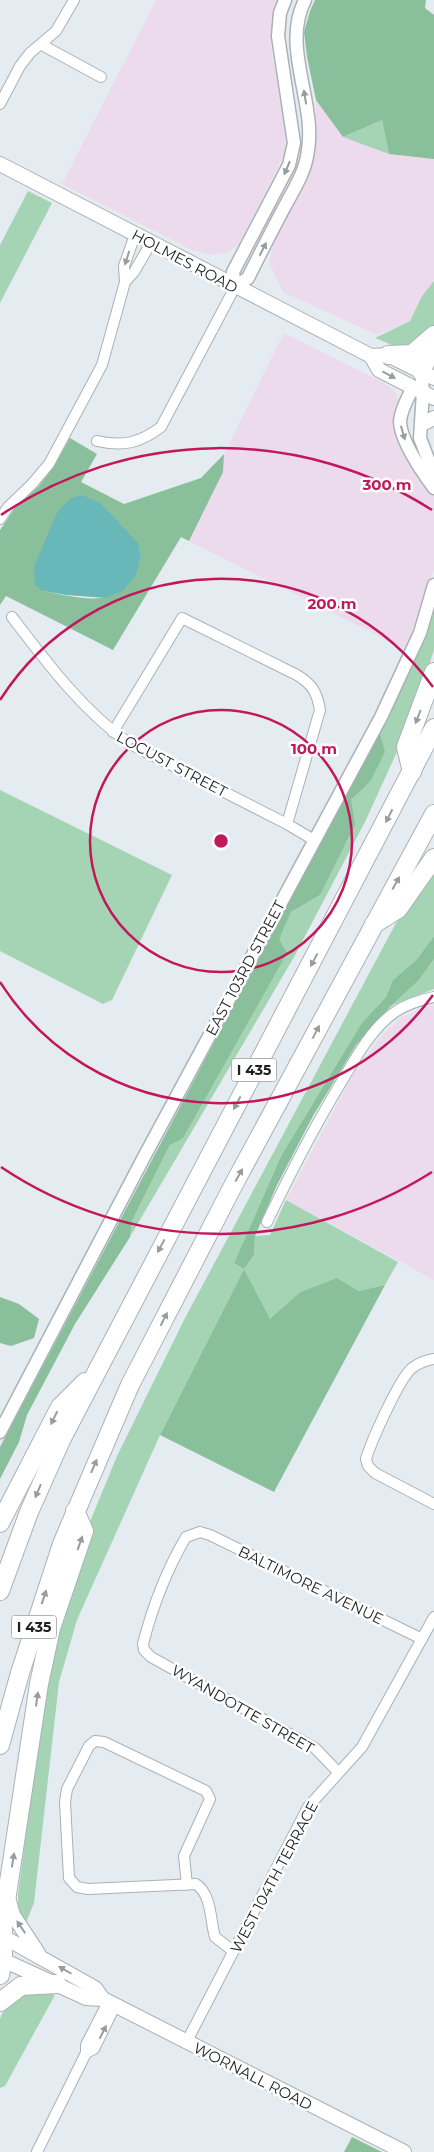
<svg xmlns="http://www.w3.org/2000/svg" width="434" height="2152" font-family="Montserrat,sans-serif">
  <style>
    .commercial { fill: #ebdbed }
    .green { fill: #a5d4b4 }
    .forest { fill: #89bf9a; fill-rule: evenodd }
    .water { fill: #68b7b9 }
    .lines { fill: none; stroke-linecap: round; stroke-linejoin: round }
    .minor-casing { stroke: #abb1b6; stroke-width: 12 }
    .tertiary-casing { stroke: #abb1b6; stroke-width: 15 }
    .secondary-casing { stroke: #abb1b6; stroke-width: 16 }
    .motorway-casing { stroke: #abb1b6; stroke-width: 20 }
    .minor { stroke: #fff; stroke-width: 10 }
    .tertiary { stroke: #fff; stroke-width: 12 }
    .secondary { stroke: #fff; stroke-width: 14 }
    .motorway { stroke: #fff; stroke-width: 18 }
    .oneway { fill: #9a9b9c }
    .ring { fill: none; stroke: #c2185b; stroke-width: 2.5 }
    .labels { text-anchor: middle; dominant-baseline: central; stroke-width: 5; stroke-linejoin: round; paint-order: stroke }
    .shield { fill: #fff; stroke: #626464; stroke-width: 1 }
    .shield-label { font-size: 14px; font-weight: bold; fill: #1e2122 }
    .street-label { font-size: 15px; fill: #1e2122; stroke: #fff }
    .centre { fill: #c2185b; stroke: #fff; stroke-width: 2.5 }
    .ring-label { font-size: 15px; text-anchor: middle; font-weight: bold; fill: #c2185b; stroke: #fff; stroke-width: 5; stroke-linejoin: round; paint-order: stroke }
  </style>
  <rect width="100%" height="100%" fill="#e5ecf1"/>
  <g class="commercial">
    <polygon points="156,0 278,0 273,15 271,46 283,115 286,141 283,157 239,245 226,253 210,255 192,250 62,184"/>
    <polygon points="316,100 343,137 389,154 434,159 434,281 422,296 410,321 377,335 283,292 269,263 274,242 309,175 316,143"/>
    <polygon points="284,333 384,383 396,392 398,400 396,416 434,496 434,569 407,650 189,541 223,472 224,454"/>
    <polygon points="429,1006 434,1006 434,1280 286,1200 355,1071 381,1037 401,1017"/>
  </g>
  <g class="green">
    <polygon points="382,120 389,154 343,137"/>
    <polygon points="28,191 52,203 0,303 0,245"/>
    <polygon points="434,281 434,327 414,348 392,345 375,338 410,321 422,296"/>
    <polygon points="434,608 434,650 410,723 366,820 294,957 130,1237 132,1221 170,1145 183,1137 291,912 320,895 351,800 370,782 379,731 412,668"/>
    <polygon points="0,790 172,875 112,1000 103,1004 0,951"/>
    <polygon points="434,869 434,936 417,959 393,980 386,997 362,1024 281,1156 234,1263 244,1269 254,1255 255,1236 270,1235 286,1200 398,1262 385,1285 358,1291 299,1293 270,1320 244,1269 160,1435 77,1620 59,1682 34,1903 25,1925 18,1914 18,1895 45,1688 64,1602 87,1529 117,1456 184,1320 396,923"/>
    <polygon points="434,959 434,989 391,1006 419,980"/>
    <path d="M43,1991L55,1995L5,2086L0,2088V2019C7,1998 22,1992 43,1991Z"/>
  </g>
  <g class="forest">
    <polygon points="315,0 426,0 425,8 434,15 434,159 389,154 382,120 343,137 316,100 307,57 304,32 310,11"/>
    <path d="M70,438L97,454L81,482L124,504L201,478L224,454L223,472L189,541L181,537L113,650L6,596L0,605V530L15,508L39,486L54,466ZM141,557C126,611 89,600 43,591Z"/>
    <polygon points="379,731 385,752 370,782 351,800 355,824 320,895 291,912 279,939 287,953 183,1138 170,1145 132,1221 130,1237 75,1324 27,1415 19,1442 0,1479 0,1447"/>
    <polygon points="434,936 434,959 419,980 391,1006 356,1045 313,1116 277,1185 255,1236 254,1255 244,1269 270,1319 299,1293 337,1278 358,1291 385,1285 274,1492 160,1435 244,1269 234,1263 281,1156 362,1023 386,997 393,980 417,959"/>
    <polygon points="0,1297 19,1304 39,1319 34,1338 11,1346 0,1343"/>
    <polygon points="352,2137 382,2152 344,2152"/>
  </g>
  <polygon class="water" points="82,495 100,503 138,543 141,557 136,575 123,591 106,598 66,595 43,591 35,585 34,567 57,513 70,499"/>
  <g class="lines">
    <defs>
      <g id="minor">
        <polyline points="42,45 101,77"/>
        <polyline points="0,104 20,66 30,53 56,31 74,0"/>
        <polyline points="125,282 134,272 151,243"/>
        <path d="M97,441C123,447 140,443 161,427L235,287"/>
        <polyline points="0,519 8,507 32,484 49,464 102,365 125,282 124,266 135,235"/>
        <path d="M12,617C47,663 83,711 130,744L287,824L314,840"/>
        <path d="M113,732L182,618L297,675C312,684 317,692 320,710L287,824"/>
        <path d="M267,1222C290,1174 314,1127 342,1081C356,1057 372,1028 395,1012C407,1004 420,1000 434,997"/>
        <path d="M434,1359C426,1360 419,1363 412,1368C399,1379 371,1442 366,1459L368,1466L375,1473L434,1504"/>
        <path d="M338,1772L315,1748L151,1657L144,1650L143,1644C153,1605 166,1571 186,1537L200,1532L210,1535L422,1639"/>
        <path d="M187,1885L184,1856L210,1799L206,1791L104,1742L95,1741L89,1746L67,1789L65,1802L69,1878L77,1887L88,1889L196,1884C212,1895 210,1920 215,1937L233,1951"/>
        <polyline points="186,2043 308,1807 362,1747 434,1617"/>
        <polyline points="86,2053 94,2049 115,2006"/>
        <polyline points="37,2152 86,2053 86,2045 108,2002"/>
      </g>
      <g id="tertiary">
        <path d="M235,287L248,278C260,254 272,230 285,206C294,189 306,171 308,150C316,101 281,47 305,0"/>
        <polyline points="235,287 233,272 289,165 294,143 278,36 280,13 285,0"/>
        <polyline points="421,371 423,392 420,438 434,475"/>
        <path d="M413,387C408,398 401,409 400,421C400,440 423,473 434,488"/>
        <polyline points="0,1432 144,1157 381,717 420,633 434,585"/>
      </g>
      <g id="secondary">
        <polyline points="0,164 371,356 388,355 434,378"/>
        <polyline points="371,356 379,370 434,398"/>
        <polyline points="422,424 434,418"/>
        <polyline points="8,1898 13,1915 38,1953"/>
        <polyline points="2,1936 95,1988 103,1999"/>
        <polyline points="3,1960 86,1998 103,1999 404,2152"/>
      </g>
      <g id="motorway">
        <polyline points="388,355 412,354 434,335"/>
        <polyline points="421,371 434,346"/>
        <polyline points="412,772 406,747 434,672"/>
        <polyline points="374,924 398,909 434,858"/>
        <polyline points="0,1523 60,1407 85,1382"/>
        <polyline points="0,1591 29,1512 62,1438 434,728"/>
        <polyline points="0,1745 20,1673 62,1544 130,1385 235,1182 434,814"/>
        <polyline points="0,1975 3,1960 3,1921 39,1684 51,1628 84,1531 75,1511"/>
        <polyline points="0,2002 21,1986 57,1984"/>
      </g>
    </defs>
    <use href="#minor" class="minor-casing"/>
    <use href="#tertiary" class="tertiary-casing"/>
    <use href="#secondary" class="secondary-casing"/>
    <use href="#motorway" class="motorway-casing"/>
    <use href="#minor" class="minor"/>
    <use href="#tertiary" class="tertiary"/>
    <use href="#secondary" class="secondary"/>
    <use href="#motorway" class="motorway"/>
  </g>
  <defs><path id="oneway-solid" d="M-6-.8H1V-3.2L6.5 0L1 3.2V.8H-6Z" transform="scale(1.25)"/></defs>
  <g class="oneway">
    <use href="#oneway-solid" transform="translate(305 97) rotate(-99)"/>
    <use href="#oneway-solid" transform="translate(287 168) rotate(113)"/>
    <use href="#oneway-solid" transform="translate(263 249) rotate(-63)"/>
    <use href="#oneway-solid" transform="translate(127 258) rotate(108)"/>
    <use href="#oneway-solid" transform="translate(389 375) rotate(28)"/>
    <use href="#oneway-solid" transform="translate(403 433) rotate(74)"/>
    <use href="#oneway-solid" transform="translate(418 717) rotate(111)"/>
    <use href="#oneway-solid" transform="translate(389 816) rotate(117)"/>
    <use href="#oneway-solid" transform="translate(396 883) rotate(-61)"/>
    <use href="#oneway-solid" transform="translate(314 960) rotate(118)"/>
    <use href="#oneway-solid" transform="translate(316 1032) rotate(-62)"/>
    <use href="#oneway-solid" transform="translate(237 1103) rotate(118)"/>
    <use href="#oneway-solid" transform="translate(239 1175) rotate(-61)"/>
    <use href="#oneway-solid" transform="translate(161 1246) rotate(118)"/>
    <use href="#oneway-solid" transform="translate(164 1319) rotate(-63)"/>
    <use href="#oneway-solid" transform="translate(54 1418) rotate(116)"/>
    <use href="#oneway-solid" transform="translate(94 1466) rotate(-67)"/>
    <use href="#oneway-solid" transform="translate(38 1491) rotate(113)"/>
    <use href="#oneway-solid" transform="translate(80 1543) rotate(-71)"/>
    <use href="#oneway-solid" transform="translate(44 1597) rotate(-71)"/>
    <use href="#oneway-solid" transform="translate(37 1699) rotate(-82)"/>
    <use href="#oneway-solid" transform="translate(13 1860) rotate(-81)"/>
    <use href="#oneway-solid" transform="translate(21 1927) rotate(-124)"/>
    <use href="#oneway-solid" transform="translate(65 1970) rotate(-150)"/>
    <use href="#oneway-solid" transform="translate(103 2032) rotate(-63)"/>
  </g>
  <g class="ring">
    <circle cx="221" cy="841" r="131"/>
    <path d="M433 995A262 262 0 0 1 0 982M0 700A262 262 0 0 1 433 687"/>
    <path d="M432 1172A393 393 0 0 1 1 1167M1 515A393 393 0 0 1 432 510"/>
  </g>
  <g class="labels">
    <g class="shield">
      <rect x="231.5" y="1058.5" width="45" height="23" rx="4"/>
      <rect x="11.5" y="1615.5" width="45" height="23" rx="4"/>
    </g>
    <g class="shield-label">
      <text x="254" y="1070">I 435</text>
      <text x="34" y="1627">I 435</text>
    </g>
    <g class="street-label">
      <text transform="translate(185 261) rotate(28)">HOLMES ROAD</text>
      <text transform="translate(172 764) rotate(28)">LOCUST STREET</text>
      <text transform="translate(245 968) rotate(-62)">EAST 103RD STREET</text>
      <text transform="translate(311 1585) rotate(26)">BALTIMORE AVENUE</text>
      <text transform="translate(243 1709) rotate(30)">WYANDOTTE STREET</text>
      <text transform="translate(274 1877) rotate(-62)">WEST 104TH TERRACE</text>
      <text transform="translate(253 2076) rotate(27)">WORNALL ROAD</text>
    </g>
  </g>
  <circle cx="221" cy="841" r="8" class="centre"/>
  <g class="ring-label">
    <text x="387" y="490">300 m</text>
    <text x="332" y="609">200 m</text>
    <text x="314" y="754">100 m</text>
  </g>
</svg>
